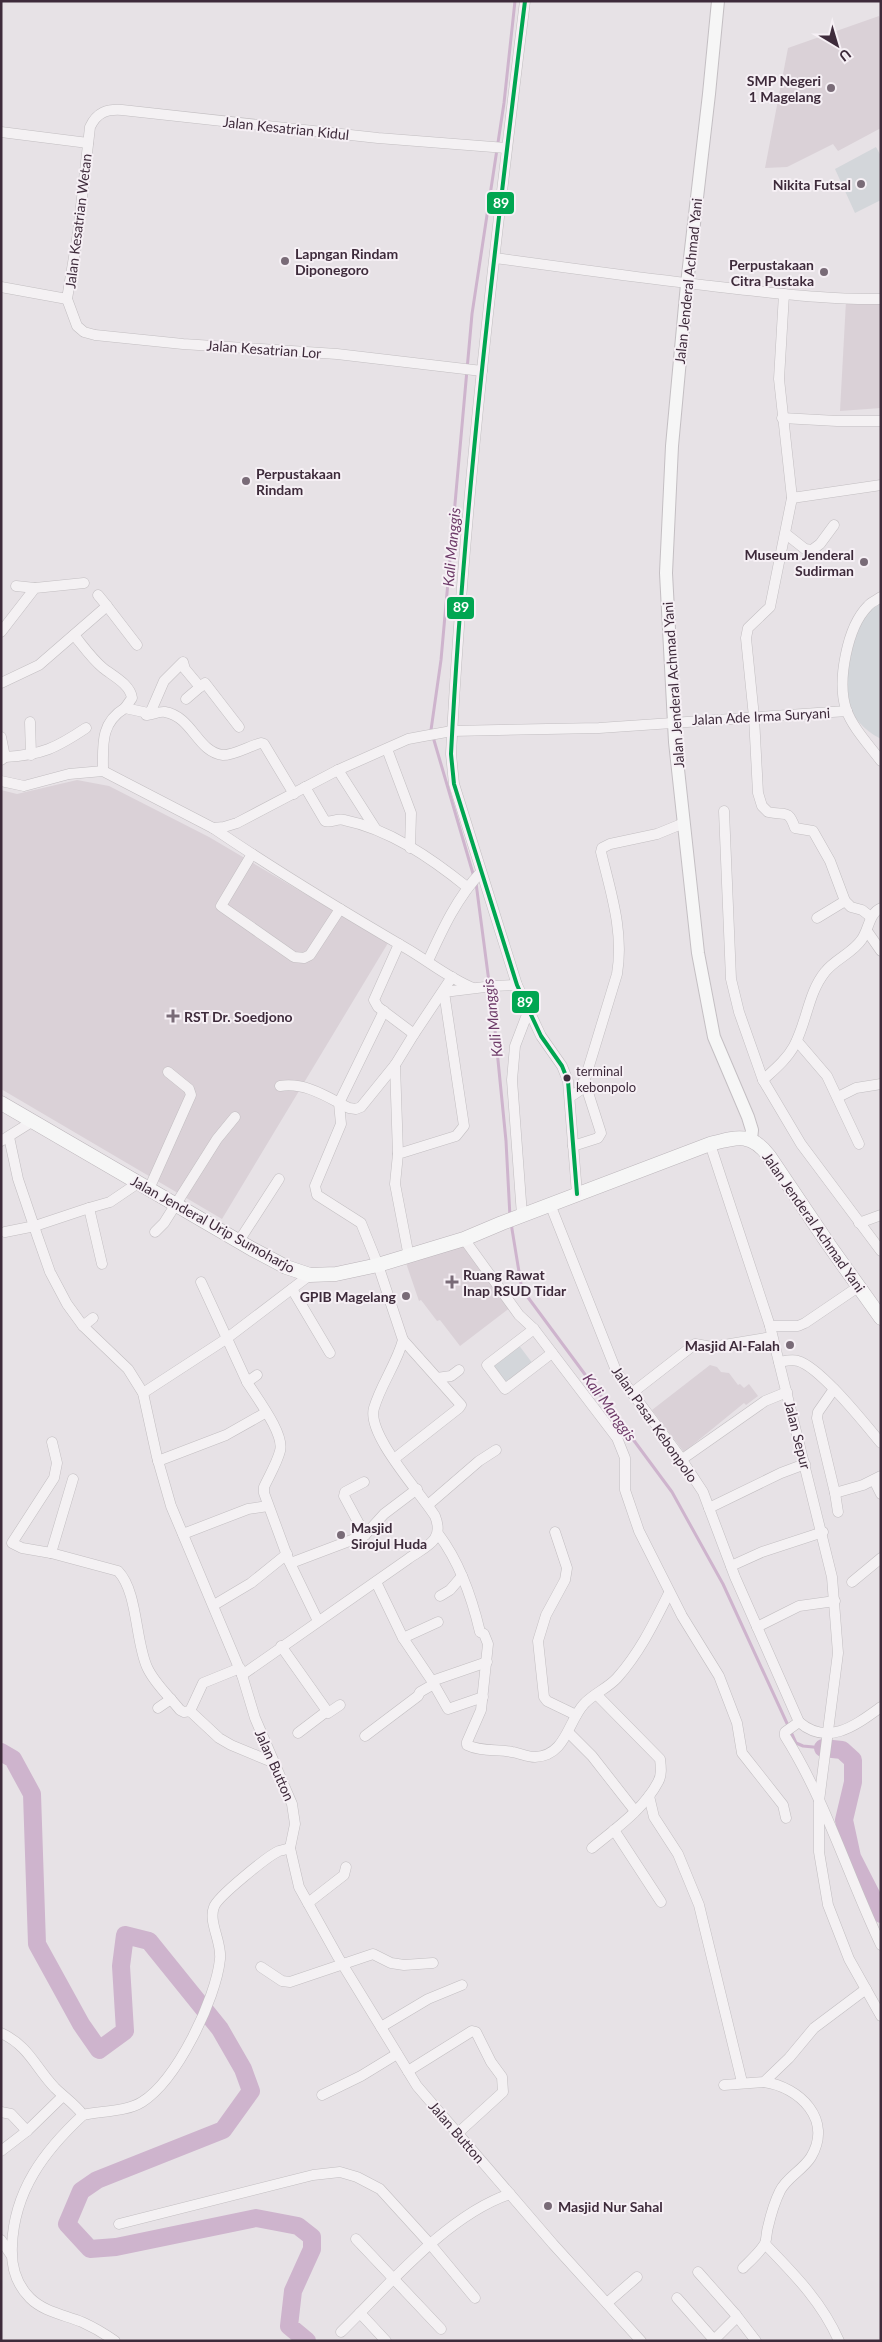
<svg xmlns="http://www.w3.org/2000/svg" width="882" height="2342" font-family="Lato,sans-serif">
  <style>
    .built { fill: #dad1d7 }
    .green { fill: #d3d6da }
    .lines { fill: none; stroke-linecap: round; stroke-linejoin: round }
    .stream { stroke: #ceb4cd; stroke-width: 3 }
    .river { stroke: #ceb4cd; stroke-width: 18 }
    .minor-casing { stroke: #c2bec1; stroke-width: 11 }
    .major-casing { stroke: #c4bfc3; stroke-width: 14 }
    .highway-casing { stroke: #bbb5ba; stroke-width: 15 }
    .minor { stroke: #f4f1f3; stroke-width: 10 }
    .major { stroke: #f6f6f6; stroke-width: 12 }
    .highway { stroke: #f6f6f6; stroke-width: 14 }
    .bus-1-casing { stroke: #f6f0f5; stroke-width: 8 }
    .bus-1 { stroke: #00a651; stroke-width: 4 }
    .poi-dot { fill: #796b77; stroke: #f6f0f5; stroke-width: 2 }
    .bus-dot { fill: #3e2b3b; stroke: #f6f0f5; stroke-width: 2 }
    .labels { text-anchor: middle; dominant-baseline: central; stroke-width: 4; stroke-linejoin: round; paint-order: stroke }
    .bus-label { font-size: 13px; fill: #3e2b3b; stroke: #f6f0f5; text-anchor: start }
    .poi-label { font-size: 14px; font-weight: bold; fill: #3e2b3b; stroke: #f6f0f5; text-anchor: end }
    .street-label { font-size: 14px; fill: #3e2b3b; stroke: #f6f0f5 }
    .water-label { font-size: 15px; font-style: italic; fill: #6d3a68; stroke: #f6f0f5 }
    .line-badge { stroke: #f6f0f5; stroke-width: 2 }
    .badge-label { font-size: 14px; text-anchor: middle; font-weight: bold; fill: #fff }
  </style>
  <rect width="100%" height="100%" fill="#e7e2e6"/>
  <g class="built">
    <polygon points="879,16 881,21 881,128 838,151 833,144 787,167 765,168 788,48"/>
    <polygon points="846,301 881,301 881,408 840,411"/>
    <polygon points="77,780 109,786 209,837 388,943 222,1219 1,1089 1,790 17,794"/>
    <polygon points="462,1241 511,1307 460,1346 440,1320 437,1321 421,1300 419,1301 406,1263"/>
    <polygon points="710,1365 717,1367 721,1372 729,1373 738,1385 740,1384 744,1388 749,1384 758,1396 746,1405 744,1403 684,1452 652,1410"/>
  </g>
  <g class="green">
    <polygon points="876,147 881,156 881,200 855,213 835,169"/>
    <path d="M881,601V739C844,720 842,689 851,653C856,630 860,615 881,601Z"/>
    <polygon points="518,1344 533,1364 506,1384 490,1365"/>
  </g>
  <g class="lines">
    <g class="stream">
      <polyline points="474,877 431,730 441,660 472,314 504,103 515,1"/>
      <polyline points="476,883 494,1020 506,1141 510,1217"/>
      <polyline points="511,1223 521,1284 524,1292 672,1492 723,1584 796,1743 803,1746 823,1748"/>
    </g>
    <g class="river">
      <polyline points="823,1748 842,1750 853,1760 853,1782 844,1820 852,1857 881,1914"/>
      <polyline points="1,1752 13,1759 32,1794 37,1944 81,2024 99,2050 125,2031 121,1966 125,1935 149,1941 220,2029 243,2069 251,2091 223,2130 97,2180 81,2191 67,2224 90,2249 116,2247 256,2218 298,2226 312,2237 312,2249 293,2291 289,2326 307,2341"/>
    </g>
    <defs>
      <g id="minor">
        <path d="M525,1C494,252 464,502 451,754L454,784L517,985L541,1036L562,1066L568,1081L577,1194"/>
        <polyline points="1,132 88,143"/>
        <path d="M495,258C575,269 656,280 737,289C784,294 833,300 881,299"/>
        <polyline points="1,287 67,299"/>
        <polyline points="784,294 779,379 792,498 881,485"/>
        <path d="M482,371L337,354L183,344L95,335L84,332L77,326L67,299L78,233L90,127C97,112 107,109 122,110L378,138L506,148"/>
        <polyline points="782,418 837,421 881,421"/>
        <path d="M792,498L770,607L748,628L746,638L754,717L758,793L762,806L768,812C785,816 788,808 795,828L813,831L830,861L845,901L851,907L862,910L871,917"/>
        <polyline points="786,534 805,549 812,550 820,544 834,525"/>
        <polyline points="16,586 35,588"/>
        <polyline points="98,595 107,606"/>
        <path d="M881,597C877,600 871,602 868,606C847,627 837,681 846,709C852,727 869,745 881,761"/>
        <polyline points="1,632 35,588 84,583"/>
        <path d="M74,635C83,646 92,659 103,668C113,676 130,684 132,698L125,708"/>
        <polyline points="1,683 39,665 107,606 137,645"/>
        <polyline points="186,699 200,687"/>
        <path d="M146,715C152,715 159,711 165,712C193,717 197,752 223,755C235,755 249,746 261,743L264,744L294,794"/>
        <polyline points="30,722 31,755"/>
        <polyline points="1,737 5,757 1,760"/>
        <polyline points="387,749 411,813 410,848"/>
        <path d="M5,757C42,755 56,748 86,728"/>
        <polyline points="338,770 375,828"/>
        <path d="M103,771C103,745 100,723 125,708L148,713L151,711L164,681L183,662L185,669L200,687L205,683L239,727"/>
        <polyline points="1,781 24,786 69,774 103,771 213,828 224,827 237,823 338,770 408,739 424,736 452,731 599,728 847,711"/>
        <path d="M305,787L325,821C331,823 337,818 344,820C389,829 431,858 467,887"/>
        <polyline points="724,811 731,979 739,1012 763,1080 801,1144 881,1251"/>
        <path d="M213,828C275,870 339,909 404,947C427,960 448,978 473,988"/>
        <polyline points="252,854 221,906 294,957 304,958 310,955 340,909"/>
        <polyline points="817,918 845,901"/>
        <polyline points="867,931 881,951"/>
        <polyline points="399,944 374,1000 378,1007 414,1034"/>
        <path d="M428,961C443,928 457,898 481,872"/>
        <path d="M384,1011L339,1103L341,1124L315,1186L317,1195L361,1223L378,1265L403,1340C397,1363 381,1384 374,1408C366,1434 420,1492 435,1516C445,1541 426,1546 408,1559L242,1675L255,1718L292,1804L295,1824L290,1848L299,1887L338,1957L417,2086L553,2244L641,2341"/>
        <polyline points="797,1041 827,1076 859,1144"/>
        <polyline points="395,1065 398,1154"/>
        <path d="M763,1080C775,1069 787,1059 794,1046C807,1022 808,993 825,972C835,959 853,953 862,939C869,929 869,913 881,908"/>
        <path d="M280,1086C306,1082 327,1097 349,1108L356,1109L361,1107L395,1065L414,1034L452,977"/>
        <path d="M570,1097L582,1089L617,974C624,932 611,893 601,852L602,848L610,844L657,834L684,823"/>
        <polyline points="838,1097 856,1088 881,1084"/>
        <polyline points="9,1137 18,1179 37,1235 50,1272 67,1304 83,1326 128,1369 143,1393 157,1457 171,1506 242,1675"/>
        <polyline points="1,1141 33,1121"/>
        <polyline points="710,1144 770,1326 832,1577 838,1653 819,1801 819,1852 828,1905 849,1959 881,2016"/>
        <polyline points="573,1146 598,1138 601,1133 584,1080"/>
        <polyline points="149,1189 191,1095 189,1089 168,1072"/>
        <path d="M550,1204L617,1373L678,1454L703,1492L735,1577L799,1722C828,1747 856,1725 881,1707"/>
        <polyline points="89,1208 110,1202 138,1183"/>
        <polyline points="522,1215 512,1080 515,1046 528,1012"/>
        <polyline points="859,1223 881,1215"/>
        <polyline points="5,1232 35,1226 89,1208 102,1264"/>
        <polyline points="155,1232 164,1223 217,1139 235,1117"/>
        <polyline points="464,1239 519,1315 534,1329 617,1438 625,1458 625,1490 639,1531 682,1616 719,1676 737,1723 742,1753 783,1805 786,1818"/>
        <polyline points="239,1241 279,1179"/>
        <polyline points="409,1257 395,1184 398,1154 456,1136 464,1126 444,992 493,986 517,985"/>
        <polyline points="201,1282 247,1382 257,1375"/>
        <polyline points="292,1289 330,1353"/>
        <polyline points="83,1326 93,1318"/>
        <polyline points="770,1326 798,1326 805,1323 858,1287"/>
        <polyline points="534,1329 487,1365 505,1389 552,1353"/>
        <polyline points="403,1340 437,1378 451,1376 459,1370"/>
        <path d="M779,1362C785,1361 792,1359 798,1361C820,1367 865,1424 881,1443"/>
        <path d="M247,1382C256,1397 285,1434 280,1451C277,1463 269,1476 264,1487V1493L289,1561L291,1563L365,1535L384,1514L417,1489"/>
        <polyline points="834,1389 818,1412 817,1418 835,1493 863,1485 881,1476"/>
        <polyline points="143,1393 226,1339 310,1275"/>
        <polyline points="632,1393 695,1344 712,1347 772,1337"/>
        <polyline points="394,1459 459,1408 461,1405 437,1378"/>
        <polyline points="681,1460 765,1401 787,1392"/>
        <polyline points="158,1461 226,1435 265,1413"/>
        <path d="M73,1479L51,1553L118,1571C138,1592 135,1640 147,1667C154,1683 169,1696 180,1710L184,1712L190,1711L203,1683L240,1668"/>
        <polyline points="874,1480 881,1494"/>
        <polyline points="364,1482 345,1492 344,1496 365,1535"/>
        <polyline points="835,1493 838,1512"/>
        <polyline points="428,1505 479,1461 496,1450"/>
        <polyline points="709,1508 781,1473 805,1464"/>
        <polyline points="555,1532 567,1568 565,1580 546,1615 538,1641 544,1697 547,1701 576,1715"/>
        <polyline points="183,1534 248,1509 268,1506"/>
        <path d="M439,1535C460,1563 472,1598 480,1632L484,1634L488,1644L481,1710L467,1742V1745C481,1752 497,1749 512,1752C520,1753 527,1757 535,1757C566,1756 568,1721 584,1704C593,1694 608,1688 617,1678C640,1652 654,1623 669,1593"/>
        <polyline points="51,1553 22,1548 12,1543 54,1478 57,1463 52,1442"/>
        <polyline points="289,1561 318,1621"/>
        <polyline points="731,1566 762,1552 823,1532"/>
        <polyline points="376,1582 403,1638 432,1681 487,1662"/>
        <polyline points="852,1582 881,1558"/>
        <polyline points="440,1596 450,1590 462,1576"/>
        <polyline points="214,1605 251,1583 287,1554"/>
        <polyline points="757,1627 799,1606 835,1601"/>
        <polyline points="403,1638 438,1622"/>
        <polyline points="281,1646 327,1711 298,1733"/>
        <polyline points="432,1681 448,1709 483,1697"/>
        <polyline points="158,1708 171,1699"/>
        <polyline points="190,1711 219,1738 231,1745 272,1762"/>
        <polyline points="327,1711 328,1713 340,1705"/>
        <path d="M799,1722L785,1732V1736C826,1801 848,1876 881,1945"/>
        <polyline points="569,1733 592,1756 635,1811"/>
        <polyline points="365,1736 418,1696 420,1692 434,1684"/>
        <polyline points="649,1796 654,1817 678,1854 699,1905 742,2082"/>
        <polyline points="614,1830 661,1902"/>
        <path d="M592,1848C615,1829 644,1809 658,1782C662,1775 661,1767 660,1759L597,1695"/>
        <polyline points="308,1903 344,1875 346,1867"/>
        <polyline points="261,1967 282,1981 290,1982 373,1954 391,1963 404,1965 433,1963"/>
        <polyline points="381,2027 428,1999 462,1985"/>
        <path d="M1,2033C29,2046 35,2067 55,2088C64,2097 75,2104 83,2115C100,2111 126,2112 142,2102C177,2080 216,1999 220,1959C222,1942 208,1922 214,1907C217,1897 269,1855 279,1851C283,1850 287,1849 290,1848"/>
        <polyline points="408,2071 472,2031 476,2032 491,2062 502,2077 503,2092 458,2133"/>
        <polyline points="724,2085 764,2082 789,2058 814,2028 866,1989"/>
        <polyline points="322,2095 361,2076 397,2054"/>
        <polyline points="1,2112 11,2114 27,2131"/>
        <path d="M83,2115C44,2151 14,2191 12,2246C11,2265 16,2284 30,2298C44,2312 65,2315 82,2322C93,2327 105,2334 115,2341"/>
        <polyline points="1,2151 27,2131 63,2096"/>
        <polyline points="119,2224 313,2175 340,2172 357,2177 380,2189 431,2245 475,2298"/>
        <polyline points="356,2239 441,2329"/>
        <polyline points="1,2240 11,2255"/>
        <path d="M765,2244C794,2274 822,2302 839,2341"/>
        <path d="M743,2268C750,2261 759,2253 764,2245C767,2241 766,2233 768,2227C771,2214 774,2203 780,2191C786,2178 803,2170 811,2157C833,2120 800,2087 764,2082"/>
        <polyline points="698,2272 736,2315 735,2319 713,2341"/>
        <polyline points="677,2298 715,2341"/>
        <polyline points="607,2303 637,2277"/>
        <polyline points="360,2313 386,2341"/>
        <polyline points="736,2315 756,2341"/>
        <path d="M341,2332C388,2286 447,2215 510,2194"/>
      </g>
      <polyline id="major" points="718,1 709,94 687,284 672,446 666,573 675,742 698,953 714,1037 748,1117 752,1130 751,1139"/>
      <path id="highway" d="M1,1103L252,1249L286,1267L310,1275L336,1274L378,1265L464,1239L502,1223L710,1144C737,1137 751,1132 769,1156L829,1245L881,1318"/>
    </defs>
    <use href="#minor" class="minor-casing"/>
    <use href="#major" class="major-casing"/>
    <use href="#highway" class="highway-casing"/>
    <use href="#minor" class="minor"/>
    <use href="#major" class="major"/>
    <use href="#highway" class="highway"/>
    <defs>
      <path id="bus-1" d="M525,1C494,252 464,502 451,754L454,784L517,985L541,1036L562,1066L568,1081L577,1194"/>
    </defs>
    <use href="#bus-1" class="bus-1-casing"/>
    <use href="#bus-1" class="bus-1"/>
  </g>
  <g class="poi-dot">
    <circle cx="831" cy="88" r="5"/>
    <circle cx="861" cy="184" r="5"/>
    <circle cx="285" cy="261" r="5"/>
    <circle cx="824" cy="272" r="5"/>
    <circle cx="246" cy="481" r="5"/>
    <circle cx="864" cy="562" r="5"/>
    <path d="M170.5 1008.5h5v5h5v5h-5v5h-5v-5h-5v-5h5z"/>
    <path d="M449.5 1274.5h5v5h5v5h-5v5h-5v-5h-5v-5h5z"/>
    <circle cx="406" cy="1296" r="5"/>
    <circle cx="790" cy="1345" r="5"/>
    <circle cx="341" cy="1535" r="5"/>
    <circle cx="548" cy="2206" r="5"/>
  </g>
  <circle class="bus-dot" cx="567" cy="1078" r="4.5"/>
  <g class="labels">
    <g class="bus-label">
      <text x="576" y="1071">terminal<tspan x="576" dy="16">kebonpolo</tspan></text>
    </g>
    <g class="poi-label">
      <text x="821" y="80">SMP Negeri<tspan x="821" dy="16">1 Magelang</tspan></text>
      <text x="851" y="184">Nikita Futsal</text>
      <text x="295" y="253" text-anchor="start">Lapngan Rindam<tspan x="295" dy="16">Diponegoro</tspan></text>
      <text x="814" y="264">Perpustakaan<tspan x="814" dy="16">Citra Pustaka</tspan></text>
      <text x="256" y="473" text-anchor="start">Perpustakaan<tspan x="256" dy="16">Rindam</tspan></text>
      <text x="854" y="554">Museum Jenderal<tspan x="854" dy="16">Sudirman</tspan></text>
      <text x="184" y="1016" text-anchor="start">RST Dr. Soedjono</text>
      <text x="463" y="1274" text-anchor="start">Ruang Rawat<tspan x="463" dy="16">Inap RSUD Tidar</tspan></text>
      <text x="396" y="1296">GPIB Magelang</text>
      <text x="780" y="1345">Masjid Al-Falah</text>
      <text x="351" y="1527" text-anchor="start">Masjid<tspan x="351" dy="16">Sirojul Huda</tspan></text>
      <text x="558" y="2206" text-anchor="start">Masjid Nur Sahal</text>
    </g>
    <g class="street-label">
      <text transform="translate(286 128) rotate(6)">Jalan Kesatrian Kidul</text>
      <text transform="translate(78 221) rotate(-83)">Jalan Kesatrian Wetan</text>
      <text transform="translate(688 281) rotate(-84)">Jalan Jenderal Achmad Yani</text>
      <text transform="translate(264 349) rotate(4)">Jalan Kesatrian Lor</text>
      <text transform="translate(673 685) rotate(-94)">Jalan Jenderal Achmad Yani</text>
      <text transform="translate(761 716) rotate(-3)">Jalan Ade Irma Suryani</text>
      <text transform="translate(814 1222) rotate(55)">Jalan Jenderal Achmad Yani</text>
      <text transform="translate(213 1224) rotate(29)">Jalan Jenderal Urip Sumoharjo</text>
      <text transform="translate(655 1424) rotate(55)">Jalan Pasar Kebonpolo</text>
      <text transform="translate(798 1435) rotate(76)">Jalan Sepur</text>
      <text transform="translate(275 1765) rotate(66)">Jalan Button</text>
      <text transform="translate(457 2132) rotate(49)">Jalan Button</text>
    </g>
    <g class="water-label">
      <text transform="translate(451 547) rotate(-85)">Kali Manggis</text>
      <text transform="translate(492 1018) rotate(-97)">Kali Manggis</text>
      <text transform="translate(610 1407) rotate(54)">Kali Manggis</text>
    </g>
  </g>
  <g class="line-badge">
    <rect x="486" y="191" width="29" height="24" rx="5" fill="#00a651"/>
    <rect x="446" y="596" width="29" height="24" rx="5" fill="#00a651"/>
    <rect x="511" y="990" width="29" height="24" rx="5" fill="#00a651"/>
  </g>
  <g class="badge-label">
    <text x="501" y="208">89</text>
    <text x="461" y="612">89</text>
    <text x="525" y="1007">89</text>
  </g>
  <rect width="882" height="2342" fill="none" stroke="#3e2b3b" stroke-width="5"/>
  <g transform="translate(837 45) rotate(142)" stroke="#f6f0f5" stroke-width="4" paint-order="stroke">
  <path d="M0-4L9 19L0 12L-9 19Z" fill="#3e2b3b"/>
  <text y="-8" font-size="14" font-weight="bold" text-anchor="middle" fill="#3e2b3b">U</text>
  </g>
</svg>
